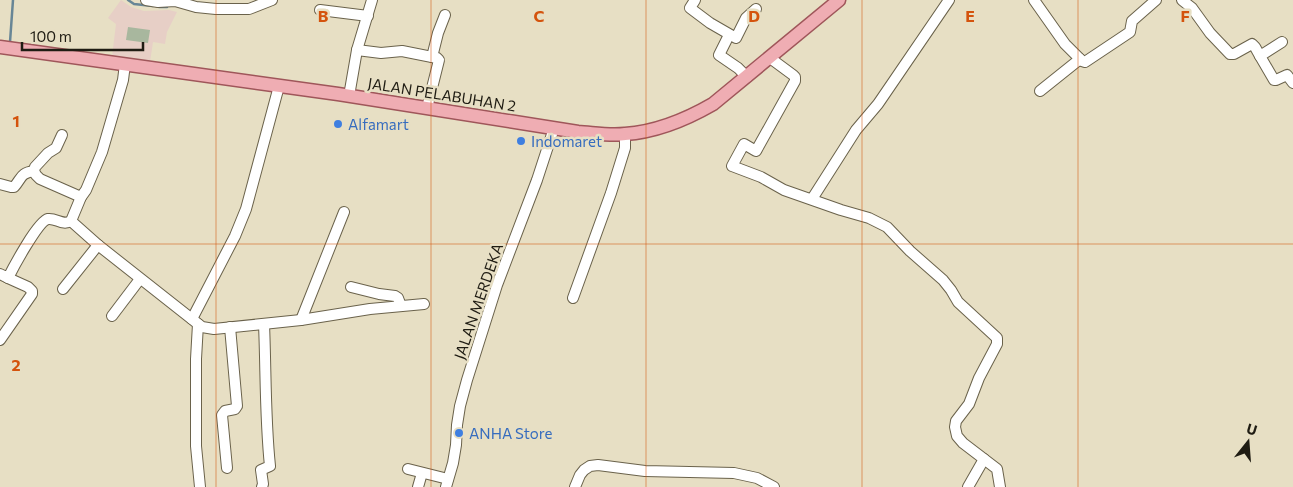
<svg xmlns="http://www.w3.org/2000/svg" width="1293" height="487" font-family="Commissioner,sans-serif">
  <style>
    .education { fill: #e7cfc6 }
    .green { fill: #a8b79e }
    .lines { fill: none; stroke-linecap: round; stroke-linejoin: round }
    .stream { stroke: #688696; stroke-width: 2.5 }
    .minor-casing { stroke: #6a624b; stroke-width: 12 }
    .major-casing { stroke: #9f565a; stroke-width: 15 }
    .minor { stroke: #fff; stroke-width: 10 }
    .major { stroke: #efadb3; stroke-width: 12 }
    .grid { fill: none; stroke: #d4530d; stroke-width: 1; stroke-opacity: 0.55 }
    .shop-dot { fill: #3f7fe0; stroke: #e7dfc4; stroke-width: 2 }
    .labels { text-anchor: middle; dominant-baseline: central; stroke-width: 5; stroke-linejoin: round; paint-order: stroke }
    .street-label { font-size: 15px; fill: #1f1c13; stroke: #e7dfc4 }
    .shop-label { font-size: 15px; fill: #366cbe; stroke: #e7dfc4; text-anchor: start }
    .grid-label { font-size: 16px; text-anchor: middle; font-weight: bold; fill: #d4530d; stroke: #e7dfc4; stroke-width: 5; stroke-linejoin: round; paint-order: stroke }
  </style>
  <rect width="100%" height="100%" fill="#e7dfc4"/>
  <polygon class="education" points="121,0 131,7 144,11 169,10 177,12 167,32 165,44 153,42 150,62 112,57 116,24 108,18"/>
  <polygon class="green" points="128,27 150,30 148,43 126,40"/>
  <g class="lines">
    <g class="stream">
      <polyline points="128,0 134,4 153,6"/>
      <polyline points="159,7 167,7"/>
      <polyline points="10,42 13,0"/>
    </g>
    <defs>
      <g id="minor">
        <polyline points="146,0 158,2 175,1 196,7 216,9 249,9 272,0"/>
        <polyline points="695,0 690,8 710,23 736,38 746,18 756,9"/>
        <polyline points="1034,0 1065,44 1082,61 1085,62 1130,32 1132,21 1156,0"/>
        <polyline points="1182,0 1192,8 1210,33 1230,54 1234,54 1252,44 1255,47 1260,56"/>
        <polyline points="320,10 368,16"/>
        <polyline points="729,35 719,55 738,68 747,77"/>
        <polyline points="1282,42 1260,56 1274,80 1276,80 1287,75 1293,83"/>
        <polyline points="357,50 381,53 402,51 437,58 439,60 427,108"/>
        <polyline points="432,57 438,33 445,15"/>
        <polyline points="770,58 793,75 795,77 795,81 756,151 744,144 732,166 761,177 784,190 841,210 869,218 887,227 910,251 943,280 951,290 958,302 997,338 997,344 979,378 969,404 956,421 955,427 957,436 963,443 997,469 1000,487"/>
        <polyline points="1040,91 1080,59"/>
        <polyline points="349,96 357,50 372,0"/>
        <polyline points="62,135 56,148 48,153 35,167 34,171 36,175 40,179 81,197"/>
        <path d="M0,184L11,187H14C22,178 20,173 34,171"/>
        <polyline points="812,199 856,130 878,104 949,0"/>
        <polyline points="71,221 98,245 202,327 214,329 301,320 370,309 424,304"/>
        <path d="M0,274L8,278C13,268 38,221 48,219C57,218 62,226 71,221L81,197L86,190L102,152L123,80L125,64"/>
        <polyline points="351,287 379,294 395,296 398,298 401,306"/>
        <polyline points="63,289 98,245"/>
        <polyline points="573,298 611,193 625,148 625,134"/>
        <polyline points="112,316 140,279"/>
        <polyline points="192,319 235,236 246,209 279,86"/>
        <polyline points="301,320 344,212"/>
        <polyline points="198,324 196,359 196,446 200,487"/>
        <polyline points="0,340 32,294 32,291 28,287 8,278"/>
        <polyline points="227,468 222,415 225,411 235,409 237,406 230,327"/>
        <polyline points="408,469 448,479"/>
        <path d="M262,487L263,484L261,470L270,466C265,419 266,371 264,324"/>
        <polyline points="418,487 422,473"/>
        <polyline points="446,487 453,463 456,445 457,425 460,406 467,380 497,285 537,180 554,128"/>
        <polyline points="575,487 580,475 584,470 590,466 598,465 645,471 734,473 757,478 774,487"/>
        <polyline points="968,487 984,459"/>
      </g>
      <path id="major" d="M0,47L338,94L578,132C594,133 610,136 625,134C656,132 687,119 713,104L839,0"/>
    </defs>
    <use href="#minor" class="minor-casing"/>
    <use href="#major" class="major-casing"/>
    <use href="#minor" class="minor"/>
    <use href="#major" class="major"/>
  </g>
  <path class="grid" d="M216,0V487M431,0V487M646,0V487M862,0V487M1078,0V487M0,244H1293"/>
  <g class="shop-dot">
    <circle cx="338" cy="124" r="5"/>
    <circle cx="521" cy="141" r="5"/>
    <circle cx="459" cy="433" r="5"/>
  </g>
  <g class="labels">
    <g class="street-label">
      <text transform="translate(442 94) rotate(9)">JALAN PELABUHAN 2</text>
      <text transform="translate(478 301) rotate(-71)">JALAN MERDEKA</text>
    </g>
    <g class="shop-label">
      <text x="348" y="124">Alfamart</text>
      <text x="531" y="141">Indomaret</text>
      <text x="469" y="433">ANHA Store</text>
    </g>
  </g>
  <g class="grid-label">
    <text x="323" y="22">B</text>
    <text x="539" y="22">C</text>
    <text x="754" y="22">D</text>
    <text x="970" y="22">E</text>
    <text x="1185" y="22">F</text>
    <text x="16" y="127">1</text>
    <text x="16" y="371">2</text>
  </g>
  <g transform="translate(1248 442) rotate(17)" stroke="#e7dfc4" stroke-width="4" paint-order="stroke">
  <path d="M0-4L9 19L0 12L-9 19Z" fill="#1f1c13"/>
  <text y="-8" font-size="14" font-weight="bold" text-anchor="middle" fill="#1f1c13">U</text>
  </g>
  <path d="M22 42v8h121v-8" fill="none" stroke="#1f1c13" stroke-width="2.5"/>
  <text x="30" y="42" font-size="15" fill="#1f1c13" stroke="#e7dfc4" stroke-width="4" paint-order="stroke">100 m</text>
</svg>
